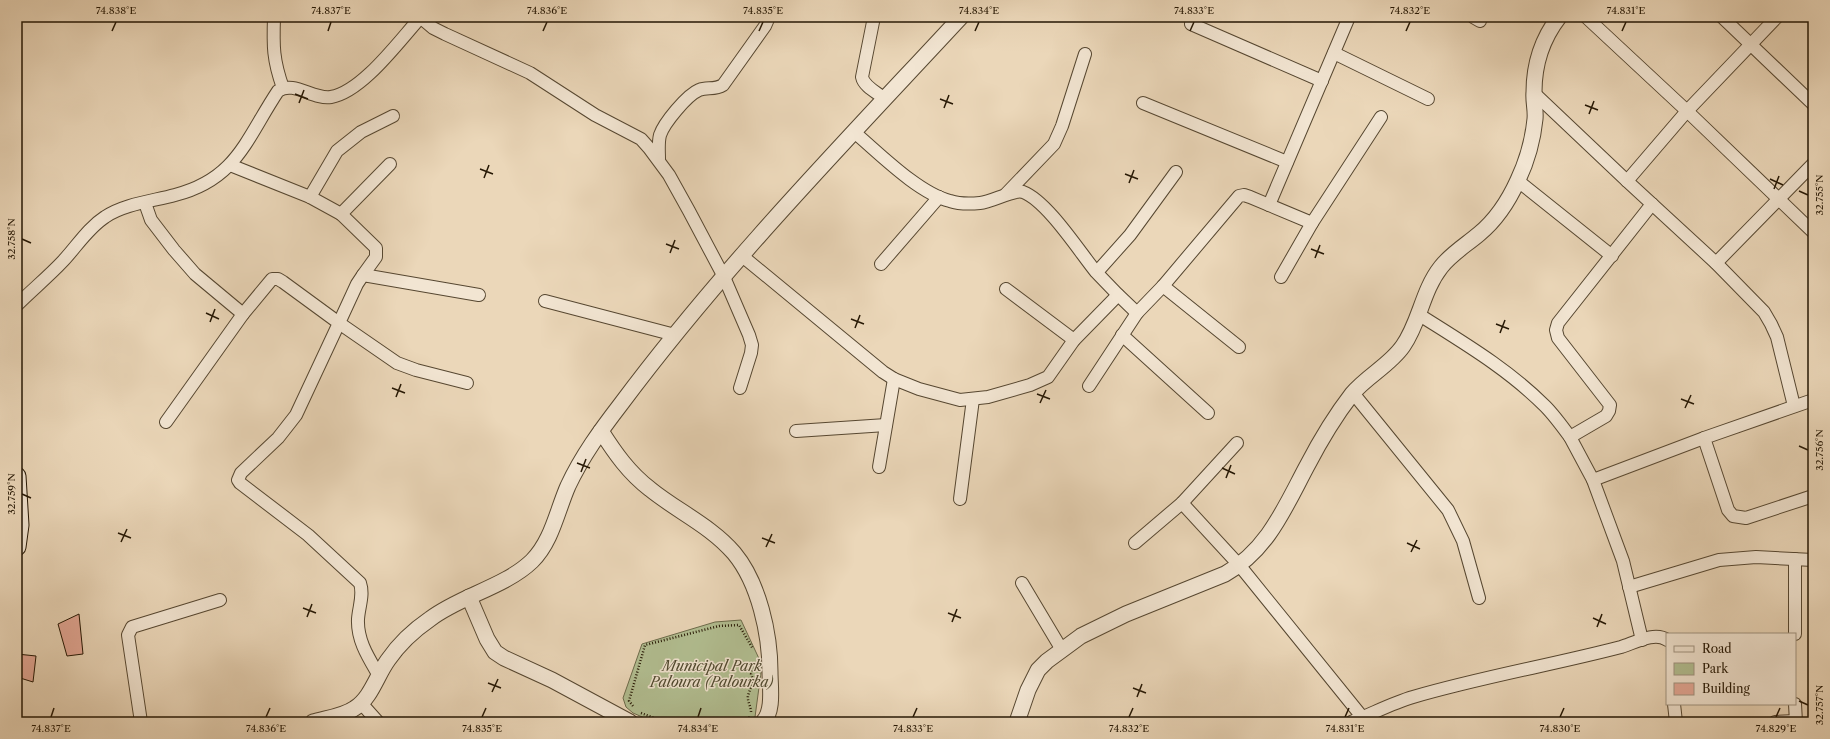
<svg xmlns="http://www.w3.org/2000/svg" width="1830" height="739" font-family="'Libre Caslon Text',serif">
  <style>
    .green { fill: #b2bf92; stroke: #6c6b4b }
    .building { fill: #e4a896; stroke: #251704 }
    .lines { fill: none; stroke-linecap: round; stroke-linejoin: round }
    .minor-casing { stroke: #564731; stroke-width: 14 }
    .tertiary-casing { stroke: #564731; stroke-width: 17 }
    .secondary-casing { stroke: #251704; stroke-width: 19 }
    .path { stroke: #251704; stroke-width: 2.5; stroke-dasharray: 1 2; stroke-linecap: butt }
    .minor { stroke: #f2e5d2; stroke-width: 12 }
    .tertiary { stroke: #f2e5d2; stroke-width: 15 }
    .secondary { stroke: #f2e5d2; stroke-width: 17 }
    .ticks { fill: none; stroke: #251704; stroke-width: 1.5 }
    .labels { text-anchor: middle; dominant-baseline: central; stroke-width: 3; stroke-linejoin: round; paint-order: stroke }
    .park-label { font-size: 14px; font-style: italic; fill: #4f492f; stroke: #f2e5d2 }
    .neatline { fill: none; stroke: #251704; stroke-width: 1.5 }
    .ticks-label { font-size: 10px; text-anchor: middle; fill: #251704 }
  </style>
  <rect width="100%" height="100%" fill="#ebd7b9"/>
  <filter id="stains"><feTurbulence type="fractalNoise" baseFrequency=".005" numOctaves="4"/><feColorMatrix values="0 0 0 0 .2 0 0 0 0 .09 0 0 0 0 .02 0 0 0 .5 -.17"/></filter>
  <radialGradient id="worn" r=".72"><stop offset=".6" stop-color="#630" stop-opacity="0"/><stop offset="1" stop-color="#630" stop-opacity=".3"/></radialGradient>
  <polygon class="green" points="741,620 762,665 755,717 749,722 654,722 633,713 626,707 623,698 642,644 715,622"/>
  <g class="building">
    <polygon points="79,614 83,654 67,656 58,624"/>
    <polygon points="17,654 36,656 33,682 17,677"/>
  </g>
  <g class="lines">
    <defs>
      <g id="minor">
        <path d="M274,17C273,46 273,60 283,88"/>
        <polyline points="420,17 433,28 445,34 530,73 595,115 641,139 649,148 669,175 689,211 724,277 749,335 752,345 751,353 740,388"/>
        <path d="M874,17L862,77C864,87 878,93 885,99"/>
        <polyline points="1473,17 1480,21"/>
        <polyline points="1586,17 1687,111 1813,232"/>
        <polyline points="1722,17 1813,104"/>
        <polyline points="1191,24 1322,81"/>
        <polyline points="1334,53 1428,99"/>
        <polyline points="1533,92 1627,181 1716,263 1764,312 1771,324 1777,337 1794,406"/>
        <polyline points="1143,103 1287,162"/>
        <path d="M854,132C879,153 918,193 950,201C959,204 970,204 980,203C992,202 1014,189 1023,192C1047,201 1079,251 1096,272C1109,286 1123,300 1137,313"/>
        <path d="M659,159C659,151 658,143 660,135C664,123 687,95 699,90C707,87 715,90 723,85L765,26L769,17"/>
        <polyline points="230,165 310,197 341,214 390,164"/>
        <polyline points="1518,181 1612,256"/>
        <polyline points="1627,181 1687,111 1777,17"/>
        <polyline points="1006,194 1054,144 1062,126 1085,54"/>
        <polyline points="310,197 337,151 361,132 393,116"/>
        <polyline points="145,203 151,220 174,250 195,274 243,314"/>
        <polyline points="1269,205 1349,17"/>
        <polyline points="341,214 376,248 376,257 363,275"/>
        <polyline points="741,255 883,372 894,379 919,389 960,400 988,397 1030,385 1048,377 1074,340 1118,295"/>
        <polyline points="1716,263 1813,164"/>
        <polyline points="881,264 939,197"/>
        <polyline points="1097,272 1130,235 1176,172"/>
        <polyline points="1281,277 1312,223 1381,117"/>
        <polyline points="1163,286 1239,347"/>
        <polyline points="1006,289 1074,340"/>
        <polyline points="545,301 675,335"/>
        <path d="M17,305C32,290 49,276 63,261C77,246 88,228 105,217C124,204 153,201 175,195C237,179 246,139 278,91C294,80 313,100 331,97C362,92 399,41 420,18"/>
        <path d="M1418,314C1462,342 1507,368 1545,406C1554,415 1562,426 1570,437"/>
        <polyline points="1122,335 1208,413"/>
        <polyline points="467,383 416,370 397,363 339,323 357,284 363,275 479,295"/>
        <polyline points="1089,386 1137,313 1163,286 1239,196 1244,195 1250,197 1312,223"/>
        <polyline points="1353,393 1448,510 1463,541 1479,598"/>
        <polyline points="1813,400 1704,438 1728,510 1733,516 1746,518 1813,496"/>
        <path d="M166,422L243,314L272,279H278L283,282L339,323L296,415L278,438L241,473L238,480L240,483L308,535L360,583C364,595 359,606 358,619C357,640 368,657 378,674"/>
        <polyline points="796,431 886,425"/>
        <polyline points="879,467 894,379"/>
        <polyline points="1593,480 1704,438"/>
        <polyline points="960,499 973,399"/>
        <polyline points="1182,503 1240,566 1363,718 1364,722"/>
        <polyline points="1135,543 1182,503 1237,443"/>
        <polyline points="1795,559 1795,634"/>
        <polyline points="1022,583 1062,650"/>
        <polyline points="1629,587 1719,560 1756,557 1813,560"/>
        <polyline points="1642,640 1623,561 1593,480 1570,437 1606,416 1609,411 1610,405 1558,338 1556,330 1558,323 1652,204"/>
        <polyline points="361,703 378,722"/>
        <polyline points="1674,704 1676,722"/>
        <polyline points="1795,704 1796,722"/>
        <polyline points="141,722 128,635 132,627 220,600"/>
        <path d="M1351,722C1372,714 1392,703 1413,697C1481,677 1552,665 1621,647C1634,643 1655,631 1667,640"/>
        <polyline points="1775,722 1796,721"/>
      </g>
      <g id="tertiary">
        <path d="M601,431C615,453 629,473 650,489C677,511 711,526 734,553C759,583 770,634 770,672C770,687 774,711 763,722"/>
        <polyline points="469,597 487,639 495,652 504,658 552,680 630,722"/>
        <path d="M313,722C327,718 344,716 355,708C371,698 377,675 388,660C399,644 414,630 430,619C460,596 505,587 532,561C552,541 557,511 568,486C582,456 601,430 621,404C724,266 844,143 961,17"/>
        <path d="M1017,722L1028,690L1038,670L1047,661L1062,650L1081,636L1126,614L1225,574C1268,550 1285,507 1307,466C1320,441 1335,416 1352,394C1367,376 1390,365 1403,346C1420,322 1422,291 1441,267C1451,254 1466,245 1479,234C1496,220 1509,200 1518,180C1527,161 1533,139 1535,119C1536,110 1533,101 1534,92C1534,64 1542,39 1559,17"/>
      </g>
      <polyline id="secondary" points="17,476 20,525 17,547"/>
    </defs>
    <use href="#minor" class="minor-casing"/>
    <use href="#tertiary" class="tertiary-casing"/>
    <use href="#secondary" class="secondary-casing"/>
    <g class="path">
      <polyline points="633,706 629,701 645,645 719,626 739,625 753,649"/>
      <path d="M751,712C751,707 747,700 748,696C750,687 755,683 751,674L755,667"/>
      <polyline points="641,713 665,722"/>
      <polyline points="741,722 750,717"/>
    </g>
    <use href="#minor" class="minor"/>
    <use href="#tertiary" class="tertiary"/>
    <use href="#secondary" class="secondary"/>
  </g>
  <path class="ticks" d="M112,31L116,22M328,31L331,22M543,31L547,22M759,31L763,22M975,31L979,22M1190,31L1194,22M1406,31L1410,22M1622,31L1626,22M295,94L308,99M940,99L953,104M299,103L304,90M1585,105L1598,110M944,108L949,95M1589,114L1594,101M480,169L493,174M1125,174L1138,179M484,178L489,165M1770,179L1783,185M1129,183L1134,170M1774,189L1779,176M1799,191L1808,195M22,239L31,243M666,244L679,249M1311,249L1324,254M670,253L675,240M1315,258L1320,245M206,313L219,319M851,319L864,324M210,322L215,309M1496,324L1509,329M855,328L860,315M1500,333L1505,320M392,388L405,393M1037,394L1050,399M396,397L401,384M1681,399L1694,404M1040,403L1046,390M1685,408L1691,395M1799,446L1808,450M577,463L590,468M1222,468L1235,474M581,472L586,459M1226,478L1231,465M22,494L31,498M118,533L131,538M762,538L775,543M121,542L127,529M1407,543L1420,549M766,547L772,534M1411,552L1417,540M303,608L316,613M948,613L961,618M307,617L312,604M1593,618L1606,624M952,622L957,609M1597,627L1602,614M488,683L501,688M1133,688L1146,693M492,692L498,679M1137,697L1142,684M1799,701L1808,705M51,717L54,708M266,717L270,708M482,717L486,708M698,717L701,708M913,717L917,708M1129,717L1133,708M1345,717L1349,708M1560,717L1564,708M1776,717L1780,708"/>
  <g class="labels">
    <g class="park-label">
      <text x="712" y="666">Municipal Park<tspan x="712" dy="16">Paloura (Palourka)</tspan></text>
    </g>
  </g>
  <rect width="1830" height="739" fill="none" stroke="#ebd7b9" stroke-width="44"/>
  <rect x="1666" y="633" width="130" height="72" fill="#f2e5d2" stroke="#a09380"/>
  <rect x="1674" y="646" width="20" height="6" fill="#f2e5d2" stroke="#a09380"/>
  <text x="1702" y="653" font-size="12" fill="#251704">Road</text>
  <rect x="1674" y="663" width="20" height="12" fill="#b2bf92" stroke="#a09380"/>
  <text x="1702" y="673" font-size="12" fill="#251704">Park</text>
  <rect x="1674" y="683" width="20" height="12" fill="#e4a896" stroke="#a09380"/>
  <text x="1702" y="693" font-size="12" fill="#251704">Building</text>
  <rect x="22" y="22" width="1786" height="695" class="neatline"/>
  <g class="ticks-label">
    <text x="116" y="14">74.838°E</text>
    <text x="331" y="14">74.837°E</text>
    <text x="547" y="14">74.836°E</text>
    <text x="763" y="14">74.835°E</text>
    <text x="979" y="14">74.834°E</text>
    <text x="1194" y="14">74.833°E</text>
    <text x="1410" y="14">74.832°E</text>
    <text x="1626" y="14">74.831°E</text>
    <text transform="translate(1819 195) rotate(-90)" y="4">32.755°N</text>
    <text transform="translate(11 239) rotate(-90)" y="4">32.758°N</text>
    <text transform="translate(1819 450) rotate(-90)" y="4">32.756°N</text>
    <text transform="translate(11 494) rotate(-90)" y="4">32.759°N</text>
    <text transform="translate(1819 705) rotate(-90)" y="4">32.757°N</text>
    <text x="51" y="732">74.837°E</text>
    <text x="266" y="732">74.836°E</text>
    <text x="482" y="732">74.835°E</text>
    <text x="698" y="732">74.834°E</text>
    <text x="913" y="732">74.833°E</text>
    <text x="1129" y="732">74.832°E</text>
    <text x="1345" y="732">74.831°E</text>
    <text x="1560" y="732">74.830°E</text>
    <text x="1776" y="732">74.829°E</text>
  </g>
  <rect width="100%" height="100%" filter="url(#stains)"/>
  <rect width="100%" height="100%" fill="url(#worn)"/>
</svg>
